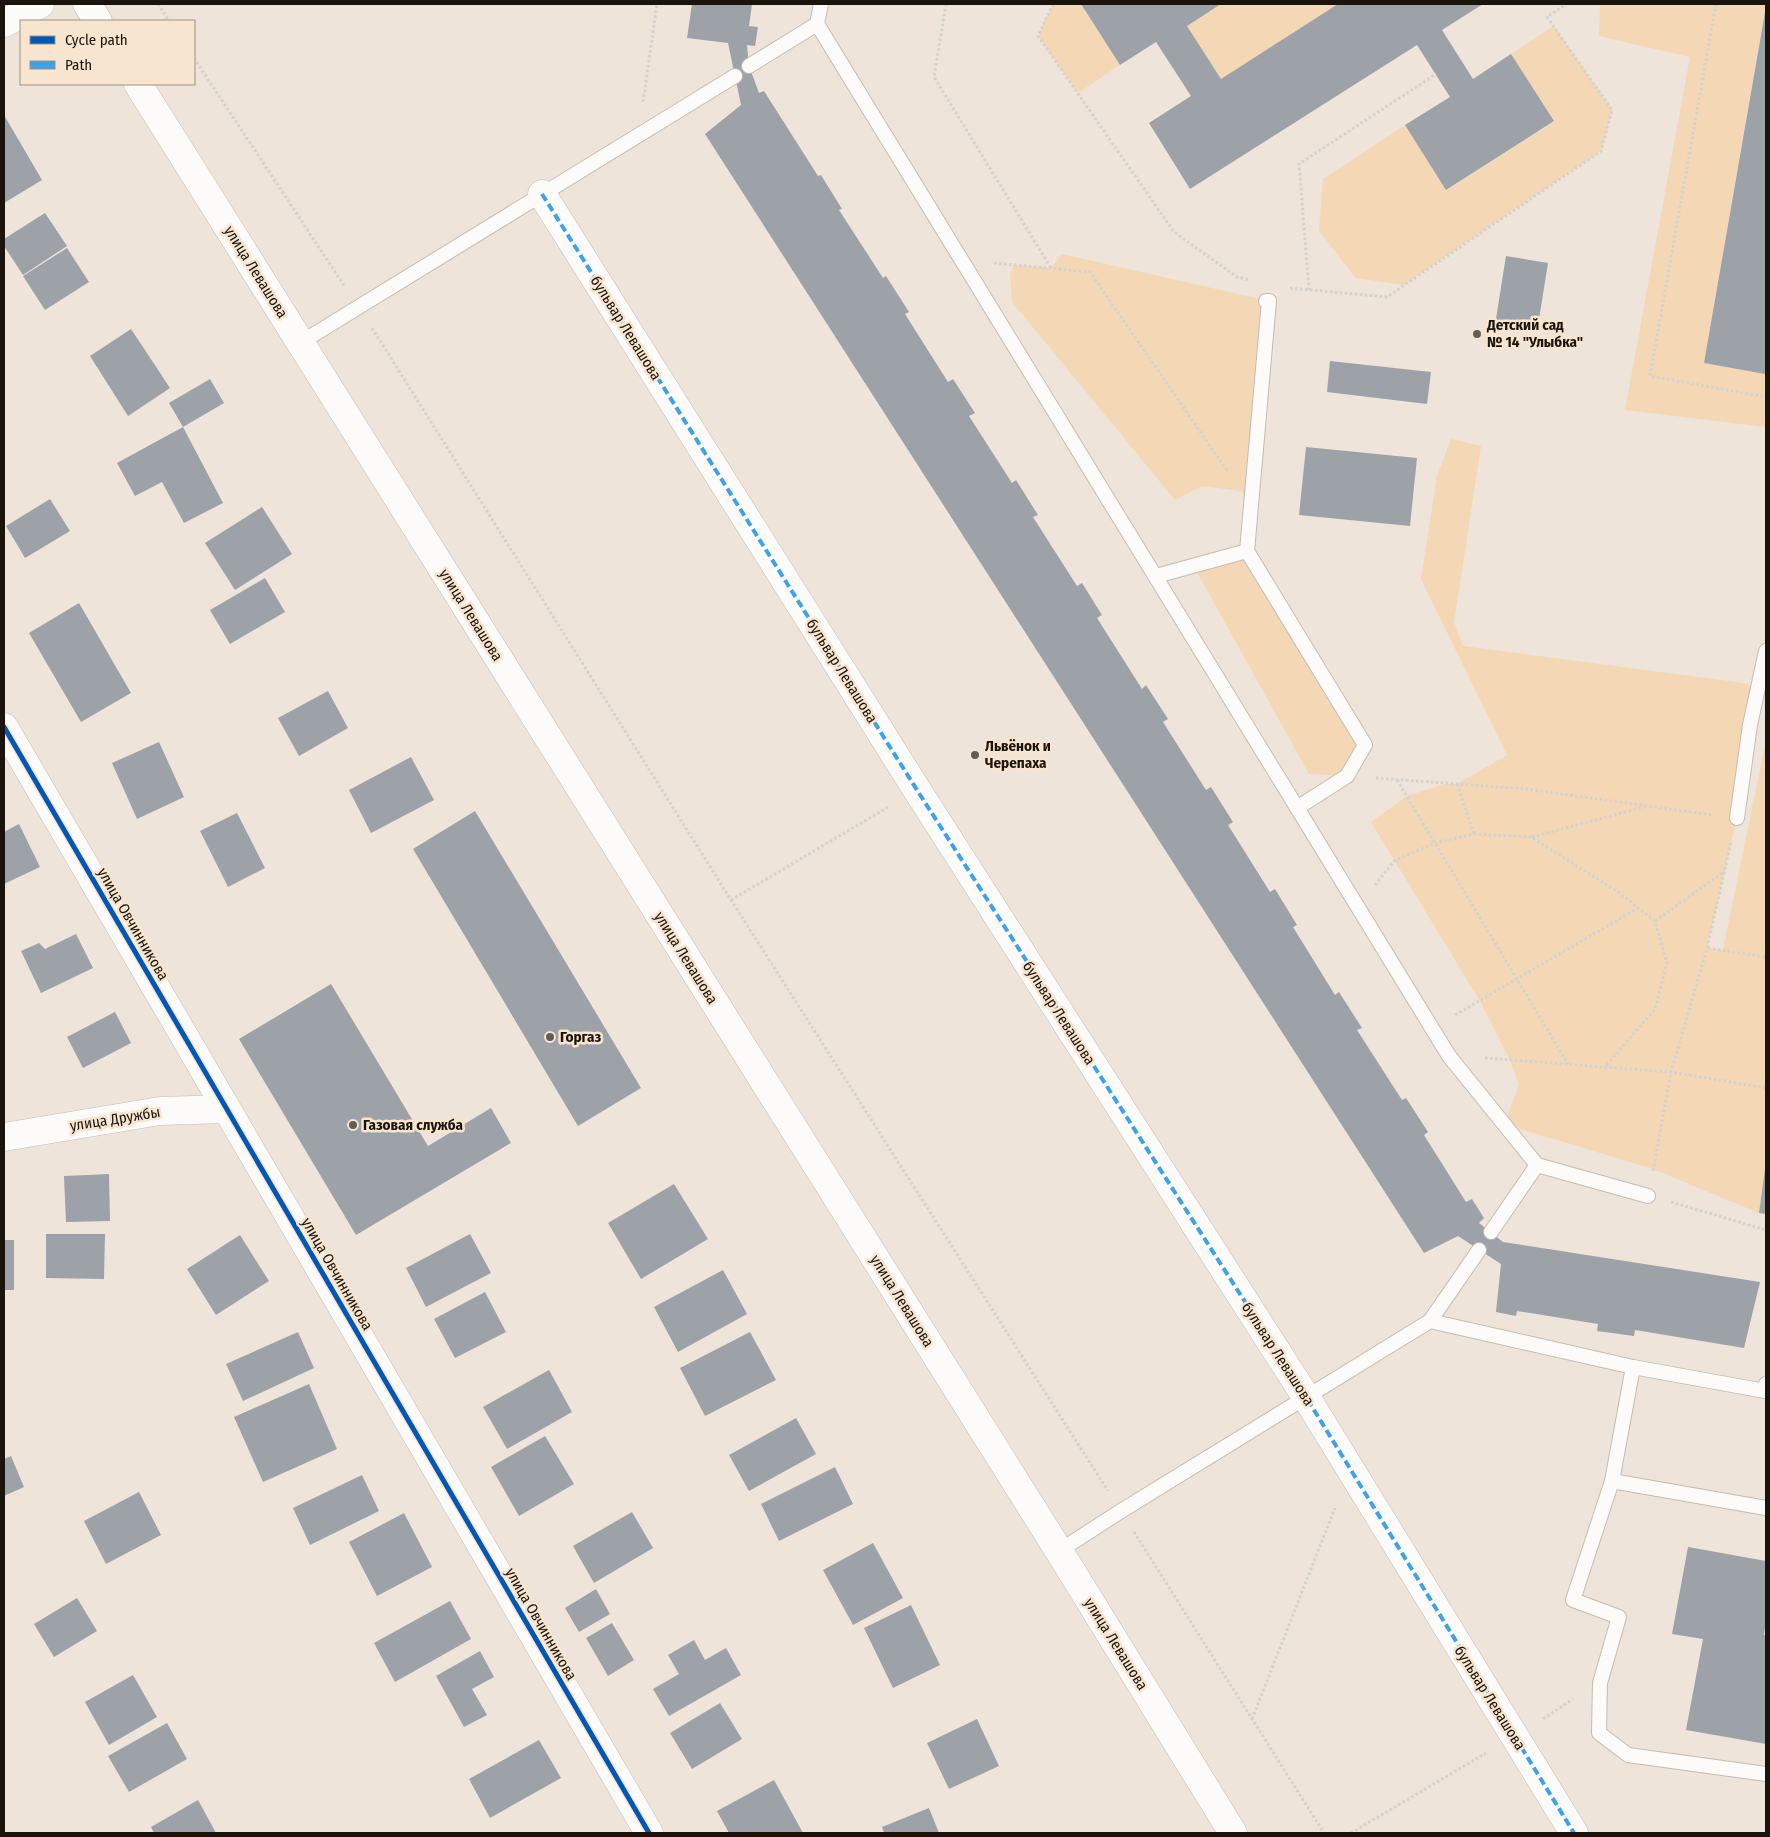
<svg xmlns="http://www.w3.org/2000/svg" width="1770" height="1837" font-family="'Fira Sans Condensed',sans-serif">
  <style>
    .green { fill: #f4d7b5 }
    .building { fill: #9da2a9 }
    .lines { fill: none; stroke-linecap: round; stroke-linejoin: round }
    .lane-casing { stroke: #c4bcb4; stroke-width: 16 }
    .street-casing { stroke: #c4bcb4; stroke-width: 29 }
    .secondary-casing { stroke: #c4bcb4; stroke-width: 29 }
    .path { stroke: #d4d2cf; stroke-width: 3; stroke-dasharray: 2.5 2.5; stroke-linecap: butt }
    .lane { stroke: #fcfbf9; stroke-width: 14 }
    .street { stroke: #fcfbf9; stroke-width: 28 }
    .secondary { stroke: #fcfbf9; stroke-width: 28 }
    .quiet { stroke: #3da2e9; stroke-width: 4; stroke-dasharray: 8 4; stroke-linecap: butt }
    .cycleway-casing { stroke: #f7e5d0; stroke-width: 8 }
    .cycleway { stroke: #0057b8; stroke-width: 5 }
    .poi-dot { fill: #645d54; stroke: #f7e5d0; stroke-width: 2 }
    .labels { text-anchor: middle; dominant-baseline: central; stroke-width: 5; stroke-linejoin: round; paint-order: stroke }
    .street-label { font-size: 15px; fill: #1a140c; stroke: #f7e5d0 }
    .poi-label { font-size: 15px; font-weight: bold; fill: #1a140c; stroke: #f7e5d0; text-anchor: start }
  </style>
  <rect width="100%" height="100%" fill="#eee4d9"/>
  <g class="green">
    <polygon points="1053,4 1081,4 1120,65 1078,93 1038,36"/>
    <polygon points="1221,4 1338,4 1221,79 1187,26"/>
    <polygon points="1600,4 1766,4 1704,363 1765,374 1766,427 1625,410 1690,57 1599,36"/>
    <polygon points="1554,26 1612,110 1601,151 1403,285 1356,278 1319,231 1323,179 1405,125 1447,190 1554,122 1511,54"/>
    <polygon points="1062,254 1269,301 1251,505 1241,491 1202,486 1175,500 1012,302 1010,275 1013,265 1051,268"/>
    <polygon points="1451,439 1481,446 1454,623 1463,646 1744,683 1758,689 1737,818 1707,948 1723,950 1766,740 1766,1162 1759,1213 1653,1169 1504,1124 1519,1085 1510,1060 1480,1001 1371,822 1407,796 1446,784 1457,784 1507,755 1421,579 1437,476"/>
    <polygon points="1247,551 1365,745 1347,776 1309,774 1193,565"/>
  </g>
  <g class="building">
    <polygon points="692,4 752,4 749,26 758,27 755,46 747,45 749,66 759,93 764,91 818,176 821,175 842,209 839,210 883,278 886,276 909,312 905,314 948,382 953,379 975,413 969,416 1012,483 1016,480 1038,515 1033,517 1077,586 1082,583 1102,615 1097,618 1142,689 1146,685 1168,719 1163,722 1206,790 1211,787 1233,822 1228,825 1270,892 1275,889 1297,925 1293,927 1335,995 1339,992 1362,1028 1357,1030 1402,1100 1406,1098 1428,1132 1424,1135 1466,1202 1472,1199 1484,1218 1479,1223 1503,1242 1760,1282 1744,1348 1635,1330 1634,1336 1597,1331 1598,1324 1517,1311 1516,1316 1496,1312 1501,1264 1458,1236 1424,1253 705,134 741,105 728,43 687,38"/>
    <polygon points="1081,4 1221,4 1187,26 1221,79 1338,4 1483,4 1442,30 1473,79 1511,54 1554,121 1446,190 1405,125 1450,97 1417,45 1190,189 1149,123 1191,96 1156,42 1120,65"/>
    <polygon points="1765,12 1766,368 1765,374 1704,363"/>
    <polygon points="4,115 42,180 4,203"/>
    <polygon points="45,213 67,246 23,275 4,246 4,239"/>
    <polygon points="67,248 89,282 45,310 23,276"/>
    <polygon points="1506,256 1548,263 1537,332 1495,325"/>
    <polygon points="131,329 170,388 128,416 90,356"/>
    <polygon points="1330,361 1431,372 1427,404 1327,392"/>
    <polygon points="210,379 224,403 183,427 169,403"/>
    <polygon points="183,427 223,503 184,523 162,482 135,496 117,463"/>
    <polygon points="1306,447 1417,458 1410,526 1299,515"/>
    <polygon points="50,499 70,531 25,558 6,526"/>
    <polygon points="262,507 292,554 235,590 205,543"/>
    <polygon points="265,578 285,612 230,644 210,610"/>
    <polygon points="79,603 131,693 81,722 29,633"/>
    <polygon points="328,691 348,728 299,756 278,718"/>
    <polygon points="159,742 184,797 137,819 112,763"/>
    <polygon points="411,757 434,800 371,833 349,790"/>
    <polygon points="475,811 641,1088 578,1126 413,849"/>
    <polygon points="237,813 265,868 228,887 200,831"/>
    <polygon points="19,824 40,867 4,884 4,832"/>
    <polygon points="76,934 93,968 41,993 21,951 39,943 45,949"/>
    <polygon points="331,984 428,1146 491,1108 511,1143 356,1235 239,1039"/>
    <polygon points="115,1012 131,1043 83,1068 67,1037"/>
    <polygon points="1765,1169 1766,1169 1766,1214 1759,1213"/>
    <polygon points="109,1174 110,1221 66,1222 64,1176"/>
    <polygon points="674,1184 708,1239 641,1279 608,1223"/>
    <polygon points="46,1234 105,1234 104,1279 46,1278"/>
    <polygon points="470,1234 491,1273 426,1307 406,1268"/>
    <polygon points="240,1235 269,1281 216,1315 187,1269"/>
    <rect x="4" y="1240" width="10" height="50"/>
    <polygon points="723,1270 747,1314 678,1352 654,1307"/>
    <polygon points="485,1292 506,1332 455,1358 434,1319"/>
    <polygon points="298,1332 314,1368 243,1401 226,1364"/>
    <polygon points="750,1332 776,1380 705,1416 680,1368"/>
    <polygon points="549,1370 572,1412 507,1449 483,1407"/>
    <polygon points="309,1384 337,1449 263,1482 234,1417"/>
    <polygon points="796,1418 816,1454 749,1491 729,1455"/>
    <polygon points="545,1436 574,1484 519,1516 491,1467"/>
    <polygon points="11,1456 24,1487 4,1496 4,1459"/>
    <polygon points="835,1467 853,1504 779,1541 761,1504"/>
    <polygon points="362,1475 379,1511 310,1545 293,1508"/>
    <polygon points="139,1492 161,1535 106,1564 84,1521"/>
    <polygon points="632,1512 653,1548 594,1583 573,1546"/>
    <polygon points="404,1513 432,1567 377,1596 349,1542"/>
    <polygon points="873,1543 903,1598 853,1625 823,1570"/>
    <polygon points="1688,1547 1766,1561 1766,1621 1764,1635 1766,1636 1766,1744 1686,1730 1703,1639 1672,1634"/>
    <polygon points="596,1589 610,1614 579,1632 565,1608"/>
    <polygon points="77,1598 97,1631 54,1657 34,1624"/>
    <polygon points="450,1601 471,1639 395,1682 374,1643"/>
    <polygon points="911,1605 940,1665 893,1688 864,1628"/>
    <polygon points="612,1623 634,1660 608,1676 586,1638"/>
    <polygon points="694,1640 705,1660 726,1648 741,1675 669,1716 653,1689 679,1674 668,1655"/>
    <polygon points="480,1651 494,1677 472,1689 487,1715 464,1727 436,1676"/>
    <polygon points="133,1675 157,1717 109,1745 85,1702"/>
    <polygon points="720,1703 742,1739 692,1769 670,1733"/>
    <polygon points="977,1719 999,1766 949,1789 927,1743"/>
    <polygon points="167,1723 187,1759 129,1792 108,1756"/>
    <polygon points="539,1740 561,1778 490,1818 469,1779"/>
    <polygon points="774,1780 803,1833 729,1833 717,1811"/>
    <polygon points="198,1800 216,1833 154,1833 151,1827"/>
    <polygon points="929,1808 939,1833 884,1833 882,1827"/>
  </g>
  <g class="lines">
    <defs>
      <g id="lane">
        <polyline points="821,4 817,24 1449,1056 1537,1165 1648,1196"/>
        <polyline points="749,66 817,24"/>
        <polyline points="300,343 735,76"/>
        <polyline points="1247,551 1365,745 1347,776 1297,808"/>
        <polyline points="1156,576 1247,551 1269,301 1266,301"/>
        <polyline points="1737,818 1750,725 1766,651"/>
        <polyline points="1491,1232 1537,1165"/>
        <polyline points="1430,1321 1479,1250"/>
        <polyline points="1633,1367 1765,1391 1766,1384"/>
        <polyline points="1612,1481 1766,1508"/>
        <polyline points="1059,1551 1121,1511 1430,1321 1633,1367 1612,1481 1573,1600 1619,1617 1600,1683 1599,1733 1628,1755 1766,1774"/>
      </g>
      <g id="street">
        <polyline points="4,23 40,4"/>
        <polyline points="542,194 917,790 1306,1397 1574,1833"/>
        <polyline points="4,727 649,1833"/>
        <polyline points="4,1137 160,1111 226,1109"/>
      </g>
      <g id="secondary">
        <polyline points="87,4 98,21"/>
        <polyline points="138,84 1059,1551 1233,1833"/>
      </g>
    </defs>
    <use href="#lane" class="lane-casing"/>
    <use href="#street" class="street-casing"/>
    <use href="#secondary" class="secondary-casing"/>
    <g class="path">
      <polyline points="158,4 169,21"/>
      <polyline points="946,4 934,77 1051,268"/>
      <polyline points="1053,4 1038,36 1174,232 1237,277 1250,280"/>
      <polyline points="1716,4 1650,376 1766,397"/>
      <polyline points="194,58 345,287"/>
      <polyline points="643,102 657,4"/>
      <polyline points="994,263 1090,272 1228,472"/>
      <polyline points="1290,288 1387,297 1601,151 1612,110 1547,17 1566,4"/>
      <polyline points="1309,290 1299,164 1436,74"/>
      <polyline points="372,328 731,900 1108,1491"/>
      <polyline points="1376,778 1526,789 1712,815"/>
      <polyline points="1397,780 1568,1064"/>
      <polyline points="1457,784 1474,834"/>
      <polyline points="1532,837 1644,807"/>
      <polyline points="1375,885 1394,861 1435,843 1474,834 1531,837 1618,892 1655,921 1667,963 1655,1009 1605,1067"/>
      <polyline points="731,900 890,806"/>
      <polyline points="1655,921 1725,871"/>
      <polyline points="1708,948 1766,957"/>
      <polyline points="1455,1015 1638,908"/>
      <polyline points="1485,1058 1671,1072 1766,1088"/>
      <polyline points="1653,1171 1671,1072 1707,948 1731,842"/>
      <polyline points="1671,1202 1766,1230"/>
      <polyline points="1134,1532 1324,1833"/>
      <polyline points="1252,1719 1335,1508"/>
      <polyline points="1543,1719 1573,1699"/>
      <polyline points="1351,1833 1486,1753"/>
    </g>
    <use href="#lane" class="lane"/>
    <use href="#street" class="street"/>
    <use href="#secondary" class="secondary"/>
    <polyline class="quiet" points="542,194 917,790 1306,1397 1574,1833"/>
    <defs>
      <polyline id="cycleway" points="4,727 649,1833"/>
    </defs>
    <use href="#cycleway" class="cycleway-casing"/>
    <use href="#cycleway" class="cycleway"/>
  </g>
  <g class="poi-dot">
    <circle cx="1477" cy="334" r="5"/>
    <circle cx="975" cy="755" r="5"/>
    <circle cx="550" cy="1037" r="5"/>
    <circle cx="353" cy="1125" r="5"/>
  </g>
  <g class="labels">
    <g class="street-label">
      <text transform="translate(256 272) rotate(58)">улица Левашова</text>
      <text transform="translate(626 328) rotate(58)">бульвар Левашова</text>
      <text transform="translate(471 615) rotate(58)">улица Левашова</text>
      <text transform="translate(842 671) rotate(58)">бульвар Левашова</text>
      <text transform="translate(133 924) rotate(60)">улица Овчинникова</text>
      <text transform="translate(686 958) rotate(58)">улица Левашова</text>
      <text transform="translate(1059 1013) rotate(57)">бульвар Левашова</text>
      <text transform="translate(115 1119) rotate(-9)">улица Дружбы</text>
      <text transform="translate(337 1274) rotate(60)">улица Овчинникова</text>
      <text transform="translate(902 1301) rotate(58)">улица Левашова</text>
      <text transform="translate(1278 1354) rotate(57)">бульвар Левашова</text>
      <text transform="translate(541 1624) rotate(60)">улица Овчинникова</text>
      <text transform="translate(1116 1644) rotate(58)">улица Левашова</text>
      <text transform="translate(1490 1698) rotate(58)">бульвар Левашова</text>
    </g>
    <g class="poi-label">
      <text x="1487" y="325">Детский сад<tspan x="1487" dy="17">№ 14 "Улыбка"</tspan></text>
      <text x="985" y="746">Львёнок и<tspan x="985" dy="17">Черепаха</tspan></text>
      <text x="560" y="1037">Горгаз</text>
      <text x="363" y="1125">Газовая служба</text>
    </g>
  </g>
  <rect width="1770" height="1837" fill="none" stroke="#1a140c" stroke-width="10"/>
  <rect x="20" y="20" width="175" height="65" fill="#f7e5d0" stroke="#9f9182"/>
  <rect x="30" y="36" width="25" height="8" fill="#0057b8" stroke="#9f9182"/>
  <text x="65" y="45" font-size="15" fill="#1a140c">Cycle path</text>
  <rect x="30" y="61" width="25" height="8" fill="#3da2e9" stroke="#9f9182"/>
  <text x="65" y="70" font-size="15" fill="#1a140c">Path</text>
</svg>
